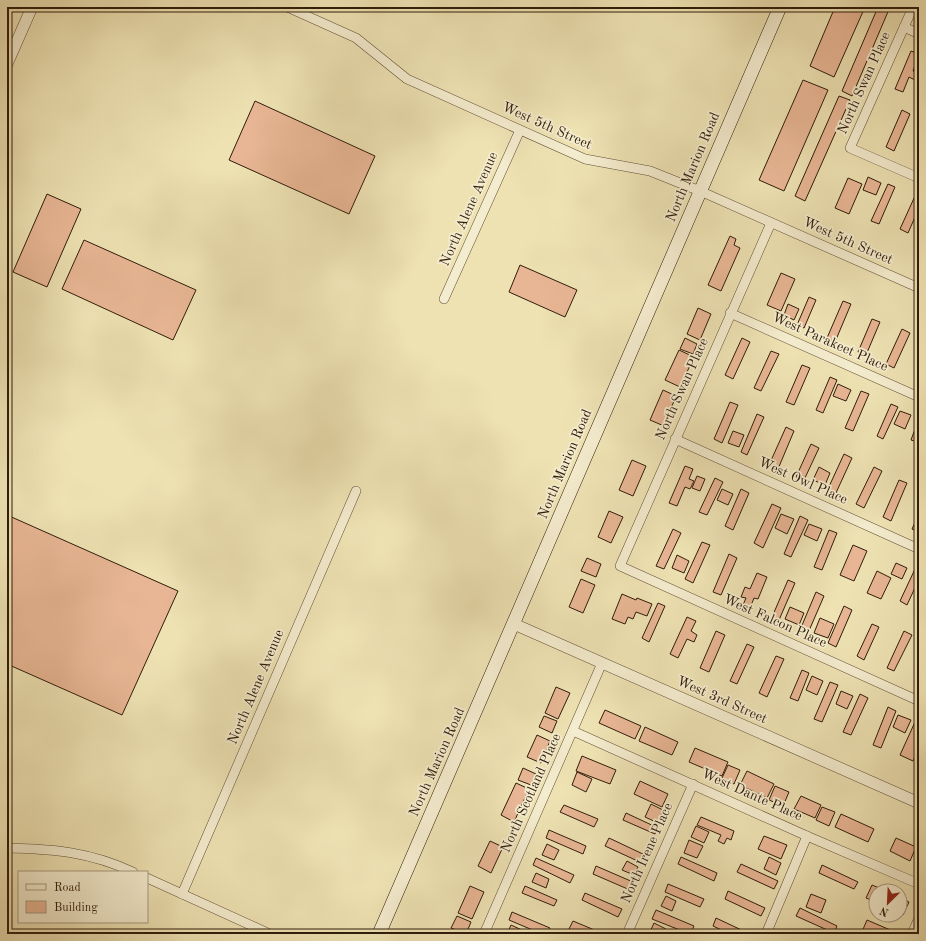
<svg xmlns="http://www.w3.org/2000/svg" width="926" height="941" font-family="'Old Standard TT',serif">
  <style>
    .building { fill: #e8b694; stroke: #301c0a }
    .lines { fill: none; stroke-linecap: round; stroke-linejoin: round }
    .minor-casing { stroke: #604e34; stroke-width: 10 }
    .tertiary-casing { stroke: #604e34; stroke-width: 12 }
    .secondary-casing { stroke: #301c0a; stroke-width: 14 }
    .minor { stroke: #f4ecce; stroke-width: 9 }
    .tertiary { stroke: #f4ecce; stroke-width: 11 }
    .secondary { stroke: #f4ecce; stroke-width: 13 }
    .labels { text-anchor: middle; dominant-baseline: central; stroke-width: 3.5; stroke-linejoin: round; paint-order: stroke }
    .street-label { font-size: 14px; fill: #301c0a; stroke: #f4ecce }
  </style>
  <rect width="100%" height="100%" fill="#eee2b3"/>
  <filter id="stains"><feTurbulence type="fractalNoise" baseFrequency=".005" numOctaves="4"/><feColorMatrix values="0 0 0 0 .2 0 0 0 0 .09 0 0 0 0 .02 0 0 0 .5 -.17"/></filter>
  <radialGradient id="worn" r=".72"><stop offset=".6" stop-color="#630" stop-opacity="0"/><stop offset="1" stop-color="#630" stop-opacity=".3"/></radialGradient>
  <g class="building">
    <polygon points="835,7 865,7 834,77 810,66"/>
    <polygon points="878,7 890,7 852,96 842,91"/>
    <polygon points="911,51 919,54 913,71 918,73 915,80 909,77 903,92 895,89"/>
    <polygon points="803,80 828,90 784,191 759,180"/>
    <polygon points="839,96 850,100 805,201 795,196"/>
    <polygon points="255,101 375,156 349,214 229,160"/>
    <polygon points="902,110 910,114 894,151 886,147"/>
    <polygon points="868,177 881,183 876,195 863,190"/>
    <polygon points="848,178 862,184 849,214 835,208"/>
    <polygon points="888,184 895,187 879,224 871,221"/>
    <polygon points="47,194 81,209 47,287 13,272"/>
    <polygon points="915,196 919,198 919,208 908,233 900,229"/>
    <polygon points="730,236 736,239 734,245 740,248 721,291 708,285"/>
    <polygon points="84,240 196,290 173,340 62,289"/>
    <polygon points="520,265 577,290 565,317 509,292"/>
    <polygon points="781,273 795,279 781,311 767,305"/>
    <polygon points="809,297 816,300 804,328 797,325"/>
    <polygon points="843,301 851,304 835,342 827,338"/>
    <polygon points="788,304 799,309 794,320 784,315"/>
    <polygon points="698,308 711,314 700,340 687,334"/>
    <polygon points="872,319 880,322 866,355 858,352"/>
    <polygon points="902,329 910,333 894,368 886,364"/>
    <polygon points="685,338 697,344 693,354 680,349"/>
    <polygon points="742,338 750,342 733,379 725,375"/>
    <polygon points="679,350 694,357 680,387 665,380"/>
    <polygon points="771,351 779,354 761,391 754,388"/>
    <polygon points="802,365 810,368 794,405 786,402"/>
    <polygon points="830,377 837,380 823,413 816,410"/>
    <polygon points="838,384 851,390 846,401 833,396"/>
    <polygon points="663,390 676,396 664,426 650,420"/>
    <polygon points="861,391 869,394 853,431 845,428"/>
    <polygon points="730,402 738,405 722,443 714,439"/>
    <polygon points="891,404 898,407 883,439 877,436"/>
    <polygon points="900,411 911,415 905,429 894,424"/>
    <polygon points="757,414 764,417 747,455 741,452"/>
    <polygon points="919,418 919,439 918,442 911,440"/>
    <polygon points="786,427 794,431 778,469 769,465"/>
    <polygon points="733,431 744,435 739,447 728,443"/>
    <polygon points="811,444 819,448 804,480 796,477"/>
    <polygon points="844,454 852,458 835,495 827,491"/>
    <polygon points="632,460 646,466 633,496 619,490"/>
    <polygon points="685,466 693,469 689,479 694,481 690,489 685,487 677,506 669,503"/>
    <polygon points="819,467 830,473 825,485 813,480"/>
    <polygon points="874,467 882,471 864,508 856,504"/>
    <polygon points="697,476 705,479 700,491 692,488"/>
    <polygon points="715,478 723,482 707,515 699,512"/>
    <polygon points="899,480 907,483 891,521 883,517"/>
    <polygon points="722,489 733,494 728,505 717,500"/>
    <polygon points="741,489 749,493 733,530 725,526"/>
    <polygon points="772,504 781,508 763,548 754,543"/>
    <polygon points="609,511 623,517 611,543 598,537"/>
    <polygon points="781,514 794,519 787,534 775,528"/>
    <polygon points="919,514 919,532 912,529"/>
    <polygon points="7,515 178,591 122,715 7,664"/>
    <polygon points="800,516 808,520 791,557 784,554"/>
    <polygon points="809,524 822,529 817,541 804,535"/>
    <polygon points="673,529 681,533 664,569 656,566"/>
    <polygon points="829,530 837,533 822,570 814,567"/>
    <polygon points="702,542 710,545 693,583 685,579"/>
    <polygon points="853,545 867,551 854,581 840,575"/>
    <polygon points="729,554 737,558 721,595 713,592"/>
    <polygon points="677,555 689,561 684,573 672,568"/>
    <polygon points="587,558 601,564 596,577 581,571"/>
    <polygon points="896,563 907,568 902,579 891,574"/>
    <polygon points="915,569 919,571 919,579 907,605 900,601"/>
    <polygon points="877,571 891,578 881,599 867,593"/>
    <polygon points="757,573 767,577 758,599 754,598 750,608 743,605 746,598 741,597 745,587 750,589"/>
    <polygon points="581,579 595,585 583,613 569,607"/>
    <polygon points="788,580 795,583 779,620 772,617"/>
    <polygon points="816,592 824,596 808,633 800,630"/>
    <polygon points="622,594 636,600 637,598 652,604 647,616 636,612 633,619 628,617 625,624 612,619"/>
    <polygon points="658,603 665,606 649,642 642,638"/>
    <polygon points="844,606 852,610 836,647 828,643"/>
    <polygon points="790,607 804,613 799,625 785,619"/>
    <polygon points="687,617 696,621 691,631 697,635 694,642 687,639 678,658 670,654"/>
    <polygon points="820,618 834,624 828,638 814,633"/>
    <polygon points="872,624 879,627 864,660 857,656"/>
    <polygon points="716,631 725,635 709,672 700,668"/>
    <polygon points="904,631 912,635 894,671 887,668"/>
    <polygon points="747,644 754,647 737,684 730,681"/>
    <polygon points="776,656 784,659 767,697 759,693"/>
    <polygon points="802,670 809,673 798,701 790,698"/>
    <polygon points="812,676 823,681 817,695 806,690"/>
    <polygon points="830,682 838,685 822,722 814,719"/>
    <polygon points="556,687 570,693 558,719 545,713"/>
    <polygon points="841,691 853,696 847,709 836,704"/>
    <polygon points="860,694 868,698 851,735 843,732"/>
    <polygon points="888,707 896,711 881,748 873,745"/>
    <polygon points="605,710 641,726 635,739 599,723"/>
    <polygon points="898,715 911,720 905,733 893,727"/>
    <polygon points="544,716 557,721 552,733 539,727"/>
    <polygon points="915,722 919,724 919,749 913,761 900,755"/>
    <polygon points="645,727 678,742 672,755 639,741"/>
    <polygon points="537,735 550,741 541,763 527,757"/>
    <polygon points="695,748 728,762 722,776 689,762"/>
    <polygon points="582,756 616,770 610,784 576,771"/>
    <polygon points="728,765 740,770 734,784 722,778"/>
    <polygon points="523,768 536,774 531,785 518,780"/>
    <polygon points="747,771 774,784 767,798 740,785"/>
    <polygon points="577,772 592,779 586,792 572,785"/>
    <polygon points="640,781 668,794 662,807 634,794"/>
    <polygon points="516,783 529,789 514,822 501,815"/>
    <polygon points="775,786 789,792 783,806 769,800"/>
    <polygon points="801,796 821,805 815,818 794,809"/>
    <polygon points="651,804 663,810 658,823 645,817"/>
    <polygon points="564,805 598,819 594,827 560,812"/>
    <polygon points="822,807 835,812 829,826 816,820"/>
    <polygon points="626,813 658,828 655,834 623,820"/>
    <polygon points="841,814 874,829 868,842 835,827"/>
    <polygon points="701,817 734,831 731,840 727,838 724,844 718,841 721,835 697,825"/>
    <polygon points="696,826 709,832 704,843 691,837"/>
    <polygon points="549,830 586,846 583,854 546,838"/>
    <polygon points="764,836 787,845 781,859 758,849"/>
    <polygon points="609,838 645,855 642,863 605,846"/>
    <polygon points="896,838 916,847 910,861 890,851"/>
    <polygon points="689,840 703,846 697,858 684,853"/>
    <polygon points="490,841 503,847 491,873 478,866"/>
    <polygon points="547,844 559,850 554,860 542,855"/>
    <polygon points="681,857 717,873 714,881 678,864"/>
    <polygon points="769,857 781,863 776,875 764,869"/>
    <polygon points="536,858 574,875 570,883 533,865"/>
    <polygon points="627,861 638,867 634,875 622,870"/>
    <polygon points="741,864 778,881 774,889 737,872"/>
    <polygon points="822,865 858,882 854,889 819,873"/>
    <polygon points="596,866 633,882 630,890 593,874"/>
    <polygon points="536,873 549,879 546,888 532,882"/>
    <polygon points="668,884 704,899 700,907 665,892"/>
    <polygon points="872,885 886,891 876,891 876,902 866,898"/>
    <polygon points="470,886 484,892 472,919 458,913"/>
    <polygon points="525,886 557,900 554,906 522,893"/>
    <polygon points="728,891 765,908 761,916 725,899"/>
    <polygon points="585,893 622,909 618,917 582,900"/>
    <polygon points="811,894 826,900 821,913 806,907"/>
    <polygon points="666,896 676,901 672,911 661,906"/>
    <polygon points="900,898 909,902 903,915 900,913"/>
    <polygon points="800,908 837,926 834,933 796,916"/>
    <polygon points="656,910 694,926 690,934 652,919"/>
    <polygon points="512,912 550,928 548,934 542,934 509,920"/>
    <polygon points="457,916 471,922 466,934 451,928"/>
    <polygon points="716,918 750,934 730,934 713,926"/>
    <polygon points="867,920 895,932 894,934 861,934"/>
    <polygon points="573,921 604,934 581,934 569,929"/>
    <polygon points="654,923 666,929 664,934 649,934"/>
    <polygon points="511,925 524,931 523,934 507,934"/>
  </g>
  <g class="lines">
    <defs>
      <g id="minor">
        <polyline points="287,7 356,38 407,79 585,159 650,171 700,191 919,288"/>
        <polyline points="913,7 850,148 919,178"/>
        <polyline points="904,27 919,34"/>
        <polyline points="771,223 620,566 919,701"/>
        <polyline points="444,299 520,130"/>
        <polyline points="730,313 919,397"/>
        <polyline points="675,439 919,549"/>
        <polyline points="573,731 807,836 919,884"/>
        <path d="M7,848C54,849 90,852 133,872"/>
        <polyline points="147,878 270,934"/>
        <polyline points="182,894 356,491"/>
        <polyline points="484,934 602,663"/>
        <polyline points="627,934 693,784"/>
        <polyline points="766,934 807,836"/>
        <polyline points="912,934 919,918"/>
      </g>
      <g id="tertiary">
        <polyline points="7,64 32,7"/>
        <polyline points="514,624 919,803"/>
      </g>
      <polyline id="secondary" points="379,934 780,7"/>
    </defs>
    <use href="#minor" class="minor-casing"/>
    <use href="#tertiary" class="tertiary-casing"/>
    <use href="#secondary" class="secondary-casing"/>
    <use href="#minor" class="minor"/>
    <use href="#tertiary" class="tertiary"/>
    <use href="#secondary" class="secondary"/>
  </g>
  <g class="labels">
    <g class="street-label">
      <text transform="translate(864 83) rotate(-66)">North Swan Place</text>
      <text transform="translate(547 126) rotate(24)">West 5th Street</text>
      <text transform="translate(693 167) rotate(-67)">North Marion Road</text>
      <text transform="translate(469 209) rotate(-66)">North Alene Avenue</text>
      <text transform="translate(848 241) rotate(24)">West 5th Street</text>
      <text transform="translate(830 342) rotate(24)">West Parakeet Place</text>
      <text transform="translate(682 389) rotate(-66)">North Swan Place</text>
      <text transform="translate(565 464) rotate(-67)">North Marion Road</text>
      <text transform="translate(803 481) rotate(24)">West Owl Place</text>
      <text transform="translate(775 621) rotate(24)">West Falcon Place</text>
      <text transform="translate(256 687) rotate(-67)">North Alene Avenue</text>
      <text transform="translate(722 700) rotate(24)">West 3rd Street</text>
      <text transform="translate(437 762) rotate(-66)">North Marion Road</text>
      <text transform="translate(531 793) rotate(-66)">North Scotland Place</text>
      <text transform="translate(752 795) rotate(24)">West Dante Place</text>
      <text transform="translate(647 853) rotate(-66)">North Irene Place</text>
    </g>
  </g>
  <rect width="926" height="941" fill="none" stroke="#eee2b3" stroke-width="24"/>
  <rect x="8" y="8" width="910" height="925" fill="none" stroke="#301c0a" stroke-width="2"/>
  <rect x="12" y="12" width="902" height="917" fill="none" stroke="#301c0a"/>
  <rect x="18" y="871" width="130" height="52" fill="#f4ecce" stroke="#a69980"/>
  <rect x="26" y="884" width="20" height="6" fill="#f4ecce" stroke="#a69980"/>
  <text x="54" y="891" font-size="12" fill="#301c0a">Road</text>
  <rect x="26" y="901" width="20" height="12" fill="#e8b694" stroke="#a69980"/>
  <text x="54" y="911" font-size="12" fill="#301c0a">Building</text>
  <g transform="translate(888 903) rotate(204)"><circle r="19" fill="#f4ecce" stroke="#a69980"/>
  <path d="M0-3L7 15L0 10L-7 15Z" fill="#8f2418"/>
  <text y="-6" font-size="11" font-weight="bold" text-anchor="middle" fill="#301c0a">N</text>
  </g>
  <rect width="100%" height="100%" filter="url(#stains)"/>
  <rect width="100%" height="100%" fill="url(#worn)"/>
</svg>
